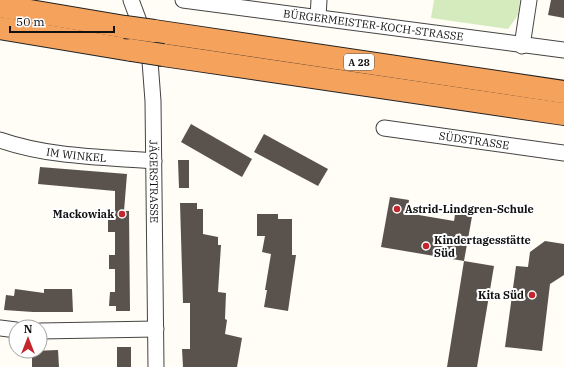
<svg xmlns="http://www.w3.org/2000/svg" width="564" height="367" font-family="'IBM Plex Serif',serif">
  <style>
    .green { fill: #d5ebbd }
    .building { fill: #5a524d }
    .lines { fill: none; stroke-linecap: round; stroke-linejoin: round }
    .minor-casing { stroke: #444; stroke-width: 17 }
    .motorway-casing { stroke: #222; stroke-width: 24 }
    .minor { stroke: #fff; stroke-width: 15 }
    .motorway { stroke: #f5a25d; stroke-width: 22 }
    .motorway-bridge-casing { stroke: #222; stroke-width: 24; stroke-linecap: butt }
    .motorway-bridge { stroke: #f5a25d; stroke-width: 22 }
    .poi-dot { fill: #c4262e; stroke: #fff; stroke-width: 1.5 }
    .labels { text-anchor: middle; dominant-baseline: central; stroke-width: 4; stroke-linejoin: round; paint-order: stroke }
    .shield { fill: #fff; stroke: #585858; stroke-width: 1 }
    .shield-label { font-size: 10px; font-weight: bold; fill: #111 }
    .street-label { font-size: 11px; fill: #111; stroke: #fff }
    .poi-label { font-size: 11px; font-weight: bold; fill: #111; stroke: #fff; text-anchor: start }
  </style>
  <rect width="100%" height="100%" fill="#fffdf5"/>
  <polygon class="green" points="434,0 520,0 518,15 508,29 431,18"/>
  <g class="building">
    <polygon points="551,0 564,0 564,18 548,15"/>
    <polygon points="191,124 252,159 242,177 181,142"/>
    <polygon points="264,134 328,169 318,186 254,152"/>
    <polygon points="178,160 189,160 189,188 179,188"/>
    <polygon points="40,167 127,174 124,211 129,211 130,311 116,311 116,306 109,306 110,292 115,292 115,269 109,269 109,255 115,255 115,232 108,232 108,218 115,218 115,191 38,184"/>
    <polygon points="390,197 409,200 407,213 454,221 456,208 473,211 464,261 381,247"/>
    <polygon points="180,203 197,203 197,209 203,209 203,234 218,237 218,245 221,245 218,292 226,293 225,319 227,320 225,334 242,338 237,367 183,367 182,349 190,349 190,303 183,303"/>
    <polygon points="257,214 278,214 278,219 292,219 292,255 296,255 288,311 264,307 267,290 265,290 271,254 262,252 265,236 257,236"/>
    <polygon points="545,241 564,244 564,275 550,284 542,351 505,347 516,266 528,267 530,252"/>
    <polygon points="464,261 494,266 477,367 447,367"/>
    <polygon points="15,289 44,293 44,289 72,289 73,312 33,312 4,310 6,295 14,296"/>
    <rect x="117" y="347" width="14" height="20"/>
    <polygon points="58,350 59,367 32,367 32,351"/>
  </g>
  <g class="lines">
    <defs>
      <g id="minor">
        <path id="s1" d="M131,0L149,48L153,101L156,367"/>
        <path id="s2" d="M183,0L564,50"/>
        <polyline points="318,17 319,0"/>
        <polyline points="522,46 529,0"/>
        <path id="s3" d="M384,128L564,153"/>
        <path id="s4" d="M0,140C49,157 102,157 154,161"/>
        <polyline points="0,328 16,330"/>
        <polyline points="40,331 156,329"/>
      </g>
      <g id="motorway">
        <polyline points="0,6 125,27"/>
        <polyline points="0,28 131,50"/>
        <polyline points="154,31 564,92"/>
        <polyline points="163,55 564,114"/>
      </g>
    </defs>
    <use href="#minor" class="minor-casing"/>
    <use href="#motorway" class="motorway-casing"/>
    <use href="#minor" class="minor"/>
    <use href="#motorway" class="motorway"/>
    <defs>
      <g id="motorway-bridge">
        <polyline points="125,27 154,31"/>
        <polyline points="131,50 163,55"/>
      </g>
    </defs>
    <use href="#motorway-bridge" class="motorway-bridge-casing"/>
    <use href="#motorway-bridge" class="motorway-bridge"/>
  </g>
  <g class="poi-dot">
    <circle cx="397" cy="209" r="4"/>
    <circle cx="122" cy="214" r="4"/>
    <circle cx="426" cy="246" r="4"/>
    <circle cx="532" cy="295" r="4"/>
  </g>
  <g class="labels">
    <rect class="shield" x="344" y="54" width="30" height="16" rx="3"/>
    <g class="shield-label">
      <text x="359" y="62">A 28</text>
    </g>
    <g class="street-label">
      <text stroke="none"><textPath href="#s2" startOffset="192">BÜRGERMEISTER-KOCH-STRASSE</textPath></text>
      <text stroke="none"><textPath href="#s3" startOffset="91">SÜDSTRASSE</textPath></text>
      <text stroke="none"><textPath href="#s4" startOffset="78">IM WINKEL</textPath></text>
      <text stroke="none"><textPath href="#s1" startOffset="185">JÄGERSTRASSE</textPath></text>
    </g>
    <g class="poi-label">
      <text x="405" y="209">Astrid-Lindgren-Schule</text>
      <text x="114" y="214" text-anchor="end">Mackowiak</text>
      <text x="434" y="240">Kindertagesstätte<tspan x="434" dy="13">Süd</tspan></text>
      <text x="524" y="295" text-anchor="end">Kita Süd</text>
    </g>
  </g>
  <g transform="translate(28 339)"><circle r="19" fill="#ffffff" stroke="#a0a0a0"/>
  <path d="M0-3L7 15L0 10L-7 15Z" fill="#c4262e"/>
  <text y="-6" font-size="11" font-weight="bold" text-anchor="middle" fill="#111111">N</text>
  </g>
  <path d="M10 26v6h104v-6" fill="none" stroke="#111111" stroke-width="2"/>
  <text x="16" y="26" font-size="12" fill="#111111" stroke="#ffffff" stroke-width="3" paint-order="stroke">50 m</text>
</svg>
